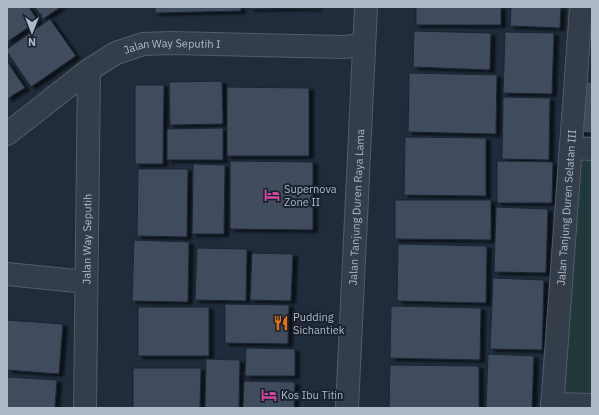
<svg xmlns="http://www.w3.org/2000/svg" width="599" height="415" font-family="'IBM Plex Sans',sans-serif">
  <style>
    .green { fill: #22393c }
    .building { fill: #3f4b5d; stroke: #1c2532; filter: url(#shadow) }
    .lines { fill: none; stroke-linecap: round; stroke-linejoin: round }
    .minor-casing { stroke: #525b69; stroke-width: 24 }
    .minor { stroke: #343e4b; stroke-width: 22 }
    .labels { text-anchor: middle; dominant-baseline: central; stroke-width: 4; stroke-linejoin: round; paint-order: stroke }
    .street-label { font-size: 11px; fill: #afb8c7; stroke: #1a2330 }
    .poi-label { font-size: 11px; fill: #afb8c7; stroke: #1a2330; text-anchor: start }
  </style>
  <defs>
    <filter id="shadow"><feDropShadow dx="4.5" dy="2.5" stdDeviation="1" flood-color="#0009"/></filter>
  </defs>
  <rect width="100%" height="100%" fill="#202c3b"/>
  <polygon class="green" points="564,154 592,154 592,403 545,403"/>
  <g class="building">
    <polygon points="7,7 29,7 38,21 7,42"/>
    <polygon points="35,7 61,7 43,19"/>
    <polygon points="155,7 241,7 241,11 155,13"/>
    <polygon points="250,7 318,7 318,8 250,9"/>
    <rect x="416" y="7" width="85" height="18"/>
    <polygon points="511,7 561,7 560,28 510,26"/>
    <polygon points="50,19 76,56 31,87 7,52 7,49"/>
    <polygon points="414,31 491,33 490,70 413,67"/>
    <polygon points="505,32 554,33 552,94 503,93"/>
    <polygon points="7,61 25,88 7,99"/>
    <polygon points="409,73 497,75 496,134 408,132"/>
    <polygon points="222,81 223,124 170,125 169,82"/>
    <polygon points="579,82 592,82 592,133 577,132"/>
    <polygon points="135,85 164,85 163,164 135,164"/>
    <polygon points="227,87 309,88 309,156 227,156"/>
    <polygon points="503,97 550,98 549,160 502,159"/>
    <polygon points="223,128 223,160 167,160 167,129"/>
    <polygon points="405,137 486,138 486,196 404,195"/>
    <polygon points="230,161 313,162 313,230 230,229"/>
    <polygon points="497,161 553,162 552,203 497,203"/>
    <polygon points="193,164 225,165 224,234 192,234"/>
    <polygon points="138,169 188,169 187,237 137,236"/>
    <polygon points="395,200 491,200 491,240 395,239"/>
    <polygon points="496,207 548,209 546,273 494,272"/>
    <polygon points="134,240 189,242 188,302 132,301"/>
    <polygon points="398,244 487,246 486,303 397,301"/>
    <polygon points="197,248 247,249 246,301 195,300"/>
    <polygon points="252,253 293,254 291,301 250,300"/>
    <polygon points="493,278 544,280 542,350 490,349"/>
    <polygon points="225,304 289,305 288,344 225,343"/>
    <polygon points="391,306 481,308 480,360 390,358"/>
    <rect x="138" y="307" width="71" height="49"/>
    <polygon points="7,320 63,324 59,374 7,370"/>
    <polygon points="246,348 295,349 295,376 245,376"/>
    <polygon points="488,354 534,356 532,408 486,408"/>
    <polygon points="206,359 240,360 239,408 205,408"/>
    <polygon points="390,365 479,366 479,408 389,408"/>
    <polygon points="133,368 201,368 200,408 133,408"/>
    <polygon points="7,377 57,380 55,408 7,408"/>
    <polygon points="244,381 295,382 294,408 243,408"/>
  </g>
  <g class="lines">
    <defs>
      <g id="minor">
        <path id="s1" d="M7,134L89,70L116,53L143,44L171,43L343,47L364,45"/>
        <polyline points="571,148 592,149"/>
        <polyline points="7,274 86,282"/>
        <polyline points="552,404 592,405"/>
        <path id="s2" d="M85,408L89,70"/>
        <path id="s3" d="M347,408L366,7"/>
        <path id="s4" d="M552,408L581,7"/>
      </g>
    </defs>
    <use href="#minor" class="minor-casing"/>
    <use href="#minor" class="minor"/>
  </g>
  <defs>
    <symbol id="hotel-bare" viewBox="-9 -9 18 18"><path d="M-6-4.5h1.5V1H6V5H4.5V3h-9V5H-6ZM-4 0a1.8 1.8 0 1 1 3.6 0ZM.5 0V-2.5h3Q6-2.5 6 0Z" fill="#d1479c" stroke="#1a2330" stroke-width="2.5" paint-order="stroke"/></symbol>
    <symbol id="restaurant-bare" viewBox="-9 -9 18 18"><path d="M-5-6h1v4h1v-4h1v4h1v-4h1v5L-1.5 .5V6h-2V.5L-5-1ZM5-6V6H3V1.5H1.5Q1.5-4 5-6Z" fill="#e8710a" stroke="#1a2330" stroke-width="2.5" paint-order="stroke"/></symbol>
  </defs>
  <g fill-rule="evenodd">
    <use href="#hotel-bare" x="261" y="184" width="22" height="22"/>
    <use href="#restaurant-bare" x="270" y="312" width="22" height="22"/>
    <use href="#hotel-bare" x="258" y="384" width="22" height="22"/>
  </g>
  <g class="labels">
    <g class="street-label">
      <text stroke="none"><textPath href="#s1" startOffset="193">Jalan Way Seputih I</textPath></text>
      <text stroke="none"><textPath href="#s3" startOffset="201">Jalan Tanjung Duren Raya Lama</textPath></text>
      <text stroke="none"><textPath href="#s4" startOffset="201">Jalan Tanjung Duren Selatan III</textPath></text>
      <text stroke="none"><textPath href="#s2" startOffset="169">Jalan Way Seputih</textPath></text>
    </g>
    <g class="poi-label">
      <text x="284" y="189">Supernova<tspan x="284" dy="13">Zone II</tspan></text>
      <text x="293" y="317">Pudding<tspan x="293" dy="13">Sichantiek</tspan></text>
      <text x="281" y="395">Kos Ibu Titin</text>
    </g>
  </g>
  <rect width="599" height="415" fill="none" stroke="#afb8c7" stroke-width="16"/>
  <g transform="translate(32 32) rotate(180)" stroke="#1a2330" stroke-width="3" paint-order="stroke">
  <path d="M0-3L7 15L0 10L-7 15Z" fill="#afb8c7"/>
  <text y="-6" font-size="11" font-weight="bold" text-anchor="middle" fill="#afb8c7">N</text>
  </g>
</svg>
